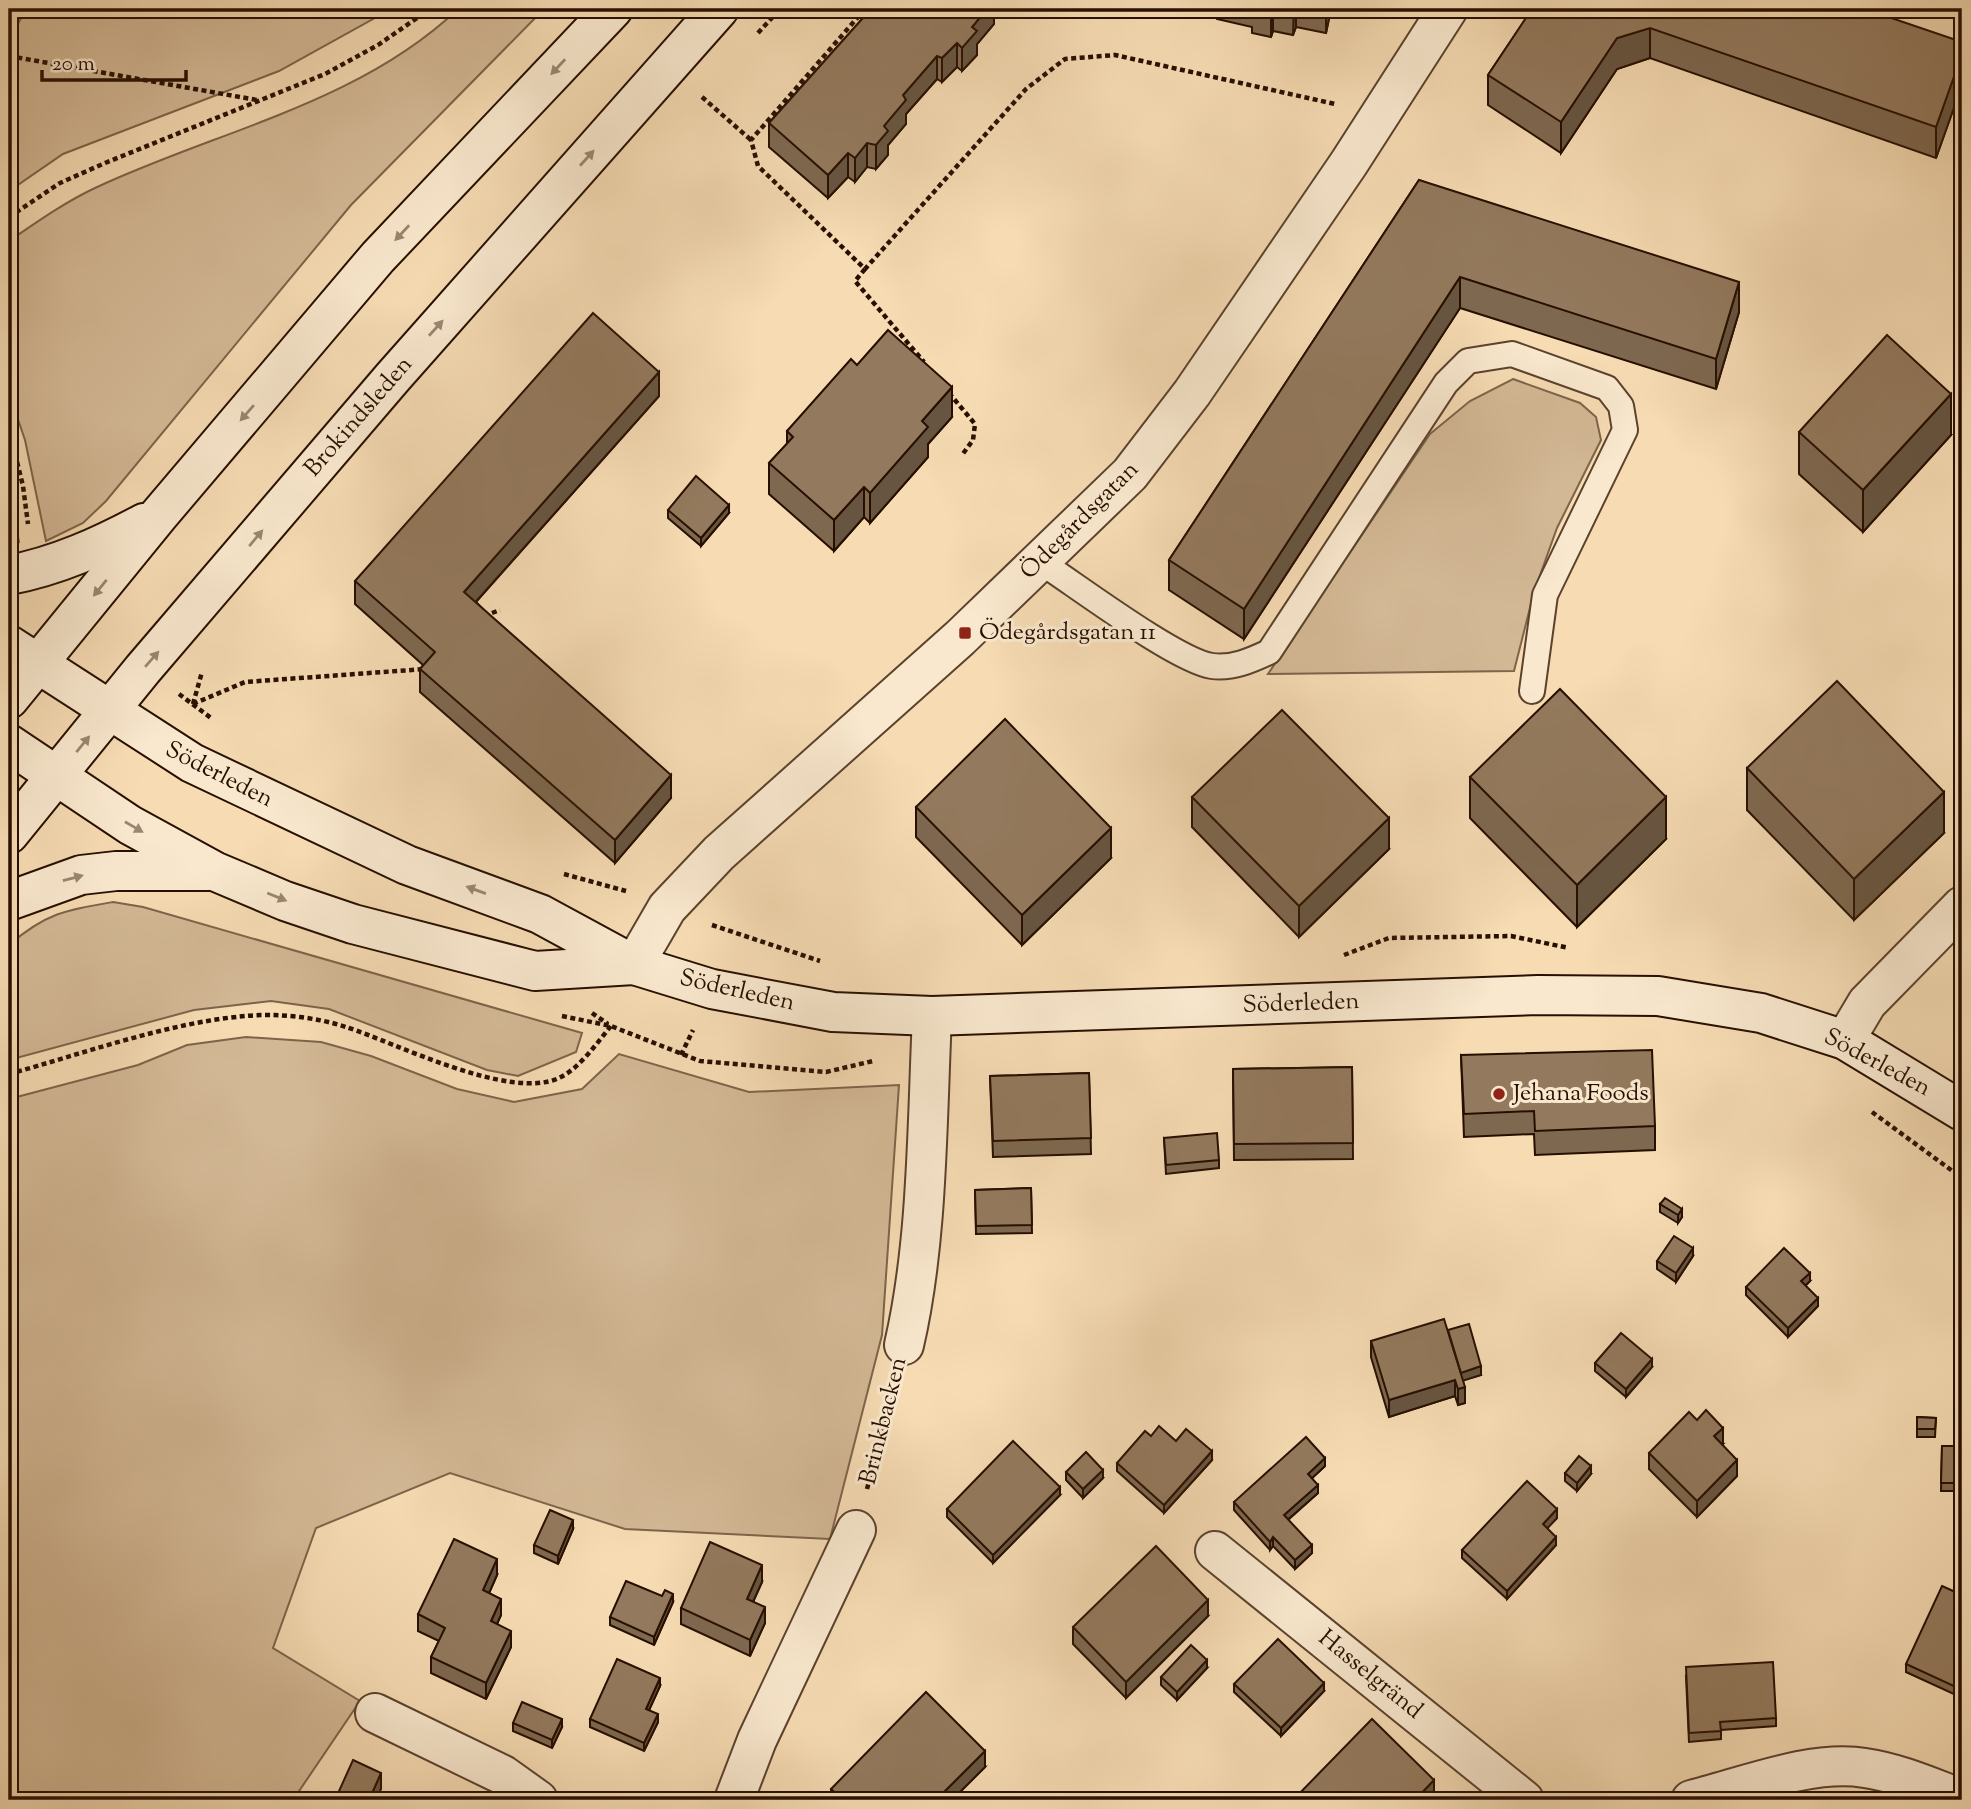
<svg xmlns="http://www.w3.org/2000/svg" width="1971" height="1809" font-family="'Sorts Mill Goudy',serif">
  <style>
    .green { fill: #d3b895; stroke: #7d644a; stroke-width: 2 }
    .lines { fill: none; stroke-linecap: round; stroke-linejoin: round }
    .lane-casing { stroke: #5b422d; stroke-width: 28 }
    .street-casing { stroke: #5b422d; stroke-width: 42 }
    .secondary-casing { stroke: #270f00; stroke-width: 42 }
    .path { stroke: #270f00; stroke-width: 4.5; stroke-dasharray: 5 3.5; stroke-linecap: butt }
    .lane { stroke: #f9e8ce; stroke-width: 24 }
    .street { stroke: #f9e8ce; stroke-width: 38 }
    .secondary { stroke: #f9e8ce; stroke-width: 38 }
    .wall { fill: #7e6850; stroke: #270f00; stroke-width: 2 }
    .shaded-wall { fill: #675541; stroke: #270f00; stroke-width: 2 }
    .building { fill: #93795d; stroke: #270f00; stroke-width: 2 }
    .oneway { fill: #9a8671 }
    .poi-dot { fill: #8f2418; stroke: #f9e8ce; stroke-width: 2.5 }
    .labels { text-anchor: middle; dominant-baseline: central; stroke-width: 6; stroke-linejoin: round; paint-order: stroke }
    .street-label { font-size: 24px; fill: #270f00; stroke: #f9e8ce }
    .poi-label { font-size: 24px; fill: #270f00; stroke: #f9e8ce; text-anchor: start }
  </style>
  <rect width="100%" height="100%" fill="#f6dbb3"/>
  <filter id="stains"><feTurbulence type="fractalNoise" baseFrequency=".00286" numOctaves="4"/><feColorMatrix values="0 0 0 0 .2 0 0 0 0 .09 0 0 0 0 .02 0 0 0 .5 -.17"/></filter>
  <radialGradient id="worn" r=".72"><stop offset=".6" stop-color="#630" stop-opacity="0"/><stop offset="1" stop-color="#630" stop-opacity=".3"/></radialGradient>
  <g class="green">
    <polygon points="26,9 391,9 279,71 63,154 9,191 9,40"/>
    <path d="M458,9H544L351,205L106,501L83,523L46,541L25,440L9,393V241C37,222 65,202 95,188C216,131 358,104 458,9Z"/>
    <polygon points="1513,379 1580,403 1596,417 1601,440 1557,528 1534,592 1514,671 1268,674 1430,434 1470,401"/>
    <polygon points="9,486 19,542 9,543"/>
    <path d="M113,902L143,907L582,1033L576,1052L518,1076L487,1070L329,1009L271,1001L194,1010L9,1060V945C46,913 66,910 113,902Z"/>
    <polygon points="246,1037 321,1042 371,1056 457,1089 514,1102 582,1089 619,1054 749,1092 899,1085 882,1335 830,1539 625,1529 450,1473 316,1528 273,1648 360,1701 293,1800 9,1800 9,1099 138,1065 187,1045"/>
  </g>
  <g class="lines">
    <defs>
      <path id="lane" d="M1042,563C1076,585 1177,661 1212,666C1232,669 1252,660 1269,652L1446,383L1468,361L1512,354L1607,388L1621,406L1625,430L1545,595L1532,691"/>
      <g id="street">
        <polyline points="634,965 667,908 719,853 960,638 1130,474 1192,393 1349,163 1448,9"/>
        <polyline points="1845,1040 1867,1003 1962,906"/>
        <path d="M904,1345C928,1242 927,1122 932,1016"/>
        <polyline points="1215,1551 1524,1800"/>
        <polyline points="375,1713 503,1775 538,1800"/>
        <polyline points="734,1800 757,1740 856,1530"/>
        <path d="M1691,1800C1743,1787 1812,1759 1865,1768C1899,1773 1930,1787 1962,1799"/>
      </g>
      <g id="secondary">
        <path d="M9,575C57,566 101,546 144,523"/>
        <polyline points="9,645 192,763 407,865 540,914 634,965 712,989 833,1012 932,1016 1538,995 1658,996 1761,1013 1845,1040 1962,1111"/>
        <polyline points="9,699 159,515 378,257 613,9"/>
        <polyline points="9,744 130,825 214,871 285,901 353,924 535,971 634,965"/>
        <polyline points="9,834 143,669 393,377 719,9"/>
        <polyline points="9,901 81,875 116,871 208,871"/>
      </g>
    </defs>
    <use href="#lane" class="lane-casing"/>
    <use href="#street" class="street-casing"/>
    <use href="#secondary" class="secondary-casing"/>
    <g class="path">
      <polyline points="865,9 751,140 758,166 865,269 1026,89 1065,59 1115,55 1335,104"/>
      <polyline points="758,33 780,9"/>
      <polyline points="9,56 257,100"/>
      <polyline points="702,97 751,140"/>
      <polyline points="9,217 60,183 105,163 325,74 378,45 430,9"/>
      <polyline points="865,269 855,281 924,362"/>
      <polyline points="949,393 975,424 973,440 962,455"/>
      <polyline points="9,429 23,486 28,524"/>
      <polyline points="484,616 500,610"/>
      <polyline points="179,694 211,718"/>
      <polyline points="193,704 202,672"/>
      <polyline points="193,704 245,682 425,669"/>
      <polyline points="564,874 626,891"/>
      <polyline points="712,925 820,961"/>
      <polyline points="1344,955 1389,938 1511,936 1569,948"/>
      <polyline points="592,1013 608,1024"/>
      <polyline points="562,1016 611,1026 700,1061 826,1072 873,1061"/>
      <polyline points="681,1055 693,1030"/>
      <path d="M9,1074C82,1054 170,1022 246,1016C276,1013 316,1017 346,1027C396,1043 509,1101 559,1078C580,1068 596,1044 611,1026"/>
      <polyline points="1872,1112 1962,1178"/>
      <polyline points="867,1489 894,1385"/>
    </g>
    <use href="#lane" class="lane"/>
    <use href="#street" class="street"/>
    <use href="#secondary" class="secondary"/>
  </g>
  <g class="wall">
    <polygon points="871,9 999,9 994,15 994,24 977,44 977,55 962,71 957,67 942,82 937,79 906,114 906,124 888,145 888,155 876,169 867,167 855,182 848,177 828,198 769,147 769,123"/>
    <polygon points="1199,9 1331,9 1326,33 1296,27 1293,35 1273,31 1271,37 1252,33 1252,27 1217,19 1217,13"/>
    <polygon points="1532,9 1962,54 1962,85 1936,158 1650,58 1617,69 1561,153 1488,105 1488,75"/>
    <polygon points="1419,180 1739,312 1716,389 1460,308 1244,639 1169,590 1169,560"/>
    <polygon points="857,365 952,417 928,444 928,457 870,523 864,517 834,551 769,494 769,463 787,444 787,431"/>
    <polygon points="659,396 476,602 671,798 615,863 420,692 420,669 423,665 355,604 355,581"/>
    <polygon points="1799,432 1951,435 1863,532 1799,474"/>
    <polygon points="668,510 729,513 701,546 668,518"/>
    <polygon points="1747,768 1944,833 1854,920 1747,810"/>
    <polygon points="1470,777 1666,839 1577,927 1470,818"/>
    <polygon points="1192,797 1389,849 1299,937 1192,827"/>
    <polygon points="916,807 1111,858 1022,945 916,837"/>
    <polygon points="1461,1055 1655,1126 1655,1150 1535,1155 1534,1134 1464,1137"/>
    <polygon points="1352,1067 1353,1159 1234,1160 1233,1069"/>
    <polygon points="1089,1073 1091,1154 993,1157 990,1076"/>
    <polygon points="1164,1138 1219,1160 1219,1168 1166,1174"/>
    <polygon points="1031,1188 1032,1233 976,1234 975,1190"/>
    <polygon points="1660,1204 1682,1217 1678,1223 1660,1212"/>
    <polygon points="1693,1256 1676,1282 1657,1269 1657,1261"/>
    <polygon points="1810,1281 1805,1286 1818,1306 1788,1337 1746,1295 1746,1287"/>
    <polygon points="1448,1330 1481,1375 1463,1380 1465,1403 1458,1405 1455,1396 1389,1417 1371,1357 1371,1341"/>
    <polygon points="1595,1363 1652,1367 1626,1397 1595,1371"/>
    <polygon points="1917,1417 1936,1418 1935,1437 1917,1437"/>
    <polygon points="1151,1436 1176,1441 1212,1460 1164,1513 1117,1471 1117,1463"/>
    <polygon points="1723,1444 1722,1445 1737,1476 1697,1517 1649,1469 1649,1453"/>
    <polygon points="1942,1446 1962,1446 1962,1491 1941,1491"/>
    <polygon points="1325,1466 1312,1478 1318,1493 1288,1520 1312,1553 1295,1569 1273,1546 1270,1550 1234,1510 1234,1502"/>
    <polygon points="1066,1472 1103,1478 1083,1498 1066,1480"/>
    <polygon points="1565,1473 1591,1474 1577,1491 1565,1481"/>
    <polygon points="1060,1495 993,1563 947,1517 947,1509"/>
    <polygon points="1557,1518 1547,1528 1556,1545 1507,1599 1462,1558 1462,1550"/>
    <polygon points="573,1529 558,1564 534,1553 534,1545"/>
    <polygon points="497,1575 489,1593 501,1615 497,1624 511,1647 486,1699 431,1673 431,1657 439,1641 418,1631 418,1614"/>
    <polygon points="762,1582 753,1602 765,1623 750,1656 681,1624 681,1608"/>
    <polygon points="1962,1595 1962,1687 1958,1696 1906,1672 1906,1664"/>
    <polygon points="673,1602 654,1645 610,1625 610,1617"/>
    <polygon points="1208,1616 1126,1698 1073,1644 1073,1627"/>
    <polygon points="1207,1668 1177,1700 1161,1685 1161,1677"/>
    <polygon points="1686,1676 1776,1718 1776,1726 1721,1730 1721,1739 1689,1742"/>
    <polygon points="1234,1684 1324,1691 1281,1736 1234,1692"/>
    <polygon points="660,1686 649,1710 658,1722 644,1751 590,1727 590,1719"/>
    <polygon points="513,1723 562,1727 552,1748 513,1731"/>
    <polygon points="985,1767 952,1800 831,1800 831,1789"/>
  </g>
  <g class="shaded-wall">
    <polygon points="987,9 999,9 994,15 994,24 977,44 977,55 962,71 962,48 972,27"/>
    <polygon points="1273,9 1273,31 1271,37 1271,13"/>
    <polygon points="1294,9 1296,9 1296,27 1293,35"/>
    <polygon points="1326,9 1331,9 1326,33"/>
    <polygon points="1650,28 1650,58 1617,69 1561,153 1561,122 1617,38"/>
    <polygon points="957,43 957,67 942,82 942,58"/>
    <polygon points="1962,54 1962,85 1936,158 1936,127"/>
    <polygon points="937,56 937,79 906,114 906,124 888,145 888,155 876,169 876,145 884,126 903,95"/>
    <polygon points="867,143 867,167 855,182 855,158"/>
    <polygon points="848,153 848,177 828,198 828,175"/>
    <polygon points="1460,277 1460,308 1244,639 1244,609"/>
    <polygon points="1739,282 1739,312 1716,389 1716,359"/>
    <polygon points="659,372 659,396 464,615 464,592"/>
    <polygon points="952,387 952,417 928,444 928,457 870,523 870,493 922,421"/>
    <polygon points="1951,394 1951,435 1863,532 1863,490"/>
    <polygon points="864,487 864,517 834,551 834,520"/>
    <polygon points="729,505 729,513 701,546 701,538"/>
    <polygon points="671,775 671,798 615,863 615,840"/>
    <polygon points="1944,792 1944,833 1854,920 1854,879"/>
    <polygon points="1666,797 1666,839 1577,927 1577,885"/>
    <polygon points="1389,818 1389,849 1299,937 1299,906"/>
    <polygon points="1111,828 1111,858 1022,945 1022,915"/>
    <polygon points="1682,1209 1682,1217 1678,1223 1678,1215"/>
    <polygon points="1693,1248 1693,1256 1676,1282 1676,1273"/>
    <polygon points="1810,1273 1810,1281 1801,1290 1801,1281"/>
    <polygon points="1818,1298 1818,1306 1788,1337 1788,1328"/>
    <polygon points="1652,1359 1652,1367 1626,1397 1626,1389"/>
    <polygon points="1481,1366 1481,1375 1459,1382 1459,1373"/>
    <polygon points="1455,1380 1455,1396 1389,1417 1389,1400"/>
    <polygon points="1465,1387 1465,1403 1458,1405 1458,1389"/>
    <polygon points="1723,1428 1723,1444 1714,1453 1714,1436"/>
    <polygon points="1212,1451 1212,1460 1164,1513 1164,1505"/>
    <polygon points="1325,1458 1325,1466 1308,1482 1308,1474"/>
    <polygon points="1737,1460 1737,1476 1697,1517 1697,1501"/>
    <polygon points="1591,1466 1591,1474 1577,1491 1577,1483"/>
    <polygon points="1103,1470 1103,1478 1083,1498 1083,1489"/>
    <polygon points="1318,1485 1318,1493 1284,1523 1284,1515"/>
    <polygon points="1060,1487 1060,1495 993,1563 993,1555"/>
    <polygon points="1557,1509 1557,1518 1543,1533 1543,1524"/>
    <polygon points="573,1520 573,1529 558,1564 558,1556"/>
    <polygon points="1273,1537 1273,1546 1270,1550 1270,1542"/>
    <polygon points="1556,1537 1556,1545 1507,1599 1507,1591"/>
    <polygon points="1312,1545 1312,1553 1295,1569 1295,1560"/>
    <polygon points="497,1559 497,1575 483,1607 483,1590"/>
    <polygon points="762,1565 762,1582 747,1615 747,1599"/>
    <polygon points="673,1594 673,1602 654,1645 654,1637"/>
    <polygon points="501,1599 501,1615 491,1637 491,1621"/>
    <polygon points="1208,1600 1208,1616 1126,1698 1126,1682"/>
    <polygon points="765,1607 765,1623 750,1656 750,1640"/>
    <polygon points="511,1631 511,1647 486,1699 486,1683"/>
    <polygon points="1207,1660 1207,1668 1177,1700 1177,1692"/>
    <polygon points="660,1678 660,1686 646,1717 646,1709"/>
    <polygon points="1962,1679 1962,1687 1958,1696 1958,1688"/>
    <polygon points="1324,1683 1324,1691 1281,1736 1281,1728"/>
    <polygon points="658,1714 658,1722 644,1751 644,1743"/>
    <polygon points="562,1719 562,1727 552,1748 552,1740"/>
    <polygon points="985,1751 985,1767 952,1800 936,1800"/>
    <polygon points="381,1773 381,1789 376,1800 369,1800"/>
    <polygon points="1434,1780 1434,1796 1430,1800 1415,1800"/>
  </g>
  <g class="building">
    <polygon points="871,9 987,9 972,27 977,31 962,48 957,43 942,58 937,56 903,95 906,100 884,126 888,131 876,145 867,143 855,158 848,153 828,175 769,123"/>
    <polygon points="1252,9 1273,9 1271,13 1252,10"/>
    <polygon points="1280,9 1294,9 1293,11"/>
    <polygon points="1532,9 1865,9 1962,42 1962,54 1936,127 1650,28 1617,38 1561,122 1488,75"/>
    <polygon points="1419,180 1739,282 1716,359 1460,277 1244,609 1169,560"/>
    <polygon points="593,313 659,372 464,592 671,775 615,840 420,669 435,652 355,581"/>
    <polygon points="888,330 952,387 922,421 928,427 870,493 864,487 834,520 769,463 793,437 787,431 851,359 857,365"/>
    <polygon points="1887,335 1951,394 1863,490 1799,432"/>
    <polygon points="696,476 729,505 701,538 668,510"/>
    <polygon points="1837,681 1944,792 1854,879 1747,768"/>
    <polygon points="1560,689 1666,797 1577,885 1470,777"/>
    <polygon points="1282,710 1389,818 1299,906 1192,797"/>
    <polygon points="1005,719 1111,828 1022,915 916,807"/>
    <polygon points="1652,1050 1655,1126 1535,1131 1534,1111 1464,1114 1461,1055"/>
    <polygon points="1352,1067 1353,1143 1234,1144 1233,1069"/>
    <polygon points="1089,1073 1091,1138 993,1141 990,1076"/>
    <polygon points="1217,1133 1219,1160 1166,1165 1164,1138"/>
    <polygon points="1031,1188 1032,1225 976,1226 975,1190"/>
    <polygon points="1665,1198 1682,1209 1678,1215 1660,1204"/>
    <polygon points="1674,1236 1693,1248 1676,1273 1657,1261"/>
    <polygon points="1784,1248 1810,1273 1801,1281 1818,1298 1788,1328 1746,1287"/>
    <polygon points="1444,1319 1465,1387 1458,1389 1455,1380 1389,1400 1371,1341"/>
    <polygon points="1469,1324 1481,1366 1461,1373 1448,1330"/>
    <polygon points="1621,1333 1652,1359 1626,1389 1595,1363"/>
    <polygon points="1706,1410 1723,1428 1714,1436 1737,1460 1697,1501 1649,1453 1689,1412 1697,1420"/>
    <polygon points="1917,1417 1936,1418 1935,1429 1917,1429"/>
    <polygon points="1159,1426 1176,1441 1186,1429 1212,1451 1164,1505 1117,1463 1145,1431 1151,1436"/>
    <polygon points="1306,1437 1325,1458 1308,1474 1318,1485 1284,1515 1312,1545 1295,1560 1273,1537 1270,1542 1234,1502"/>
    <polygon points="1013,1441 1060,1487 993,1555 947,1509"/>
    <polygon points="1942,1446 1962,1446 1962,1483 1941,1483"/>
    <polygon points="1086,1452 1103,1470 1083,1489 1066,1472"/>
    <polygon points="1579,1456 1591,1466 1577,1483 1565,1473"/>
    <polygon points="1527,1481 1557,1509 1543,1524 1556,1537 1507,1591 1462,1550"/>
    <polygon points="550,1510 573,1520 558,1556 534,1545"/>
    <polygon points="454,1539 497,1559 483,1590 501,1599 491,1621 511,1631 486,1683 431,1657 445,1628 418,1614"/>
    <polygon points="710,1542 762,1565 747,1599 765,1607 750,1640 681,1608"/>
    <polygon points="1156,1546 1208,1600 1126,1682 1073,1627"/>
    <polygon points="626,1581 662,1596 665,1590 673,1594 654,1637 610,1617"/>
    <polygon points="1942,1586 1962,1595 1962,1679 1958,1688 1906,1664"/>
    <polygon points="1278,1639 1324,1683 1281,1728 1234,1684"/>
    <polygon points="1191,1645 1207,1660 1177,1692 1161,1677"/>
    <polygon points="617,1659 660,1678 646,1709 658,1714 644,1743 590,1719"/>
    <polygon points="1773,1662 1776,1718 1720,1722 1721,1731 1689,1733 1686,1667"/>
    <polygon points="926,1692 985,1751 936,1800 843,1800 831,1789"/>
    <polygon points="522,1702 562,1719 552,1740 513,1723"/>
    <polygon points="1372,1719 1434,1780 1415,1800 1293,1800"/>
    <polygon points="353,1760 381,1773 369,1800 335,1800"/>
    <polygon points="315,1793 330,1800 312,1800"/>
  </g>
  <defs><path id="oneway-solid" d="M-6-.8H1V-3.2L6.5 0L1 3.2V.8H-6Z" transform="scale(1.75)"/></defs>
  <g class="oneway">
    <use href="#oneway-solid" transform="translate(558 67) rotate(133)"/>
    <use href="#oneway-solid" transform="translate(587 158) rotate(-48)"/>
    <use href="#oneway-solid" transform="translate(402 233) rotate(133)"/>
    <use href="#oneway-solid" transform="translate(436 328) rotate(-48)"/>
    <use href="#oneway-solid" transform="translate(247 413) rotate(131)"/>
    <use href="#oneway-solid" transform="translate(256 538) rotate(-50)"/>
    <use href="#oneway-solid" transform="translate(100 588) rotate(129)"/>
    <use href="#oneway-solid" transform="translate(152 659) rotate(-49)"/>
    <use href="#oneway-solid" transform="translate(83 744) rotate(-51)"/>
    <use href="#oneway-solid" transform="translate(134 827) rotate(30)"/>
    <use href="#oneway-solid" transform="translate(73 878) rotate(-15)"/>
    <use href="#oneway-solid" transform="translate(476 890) rotate(-160)"/>
    <use href="#oneway-solid" transform="translate(277 897) rotate(22)"/>
  </g>
  <g class="poi-dot">
    <rect x="958" y="626" width="14" height="14" rx="3.5"/>
    <circle cx="1499" cy="1094" r="7"/>
  </g>
  <g class="labels">
    <g class="street-label">
      <text transform="translate(359 417) rotate(-49)">Brokindsleden</text>
      <text transform="translate(1080 521) rotate(-45)">Ödegårdsgatan</text>
      <text transform="translate(219 775) rotate(27)">Söderleden</text>
      <text transform="translate(737 991) rotate(13)">Söderleden</text>
      <text transform="translate(1301 1004) rotate(-2)">Söderleden</text>
      <text transform="translate(1877 1063) rotate(28)">Söderleden</text>
      <text transform="translate(884 1421) rotate(-76)">Brinkbacken</text>
      <text transform="translate(1370 1675) rotate(39)">Hasselgränd</text>
    </g>
    <g class="poi-label">
      <text x="979" y="633">Ödegårdsgatan 11</text>
      <text x="1513" y="1094">Jehana Foods</text>
    </g>
  </g>
  <rect width="1971" height="1809" fill="none" stroke="#f6dbb3" stroke-width="35"/>
  <rect x="10" y="10" width="1950" height="1788" fill="none" stroke="#270f00" stroke-width="3.5"/>
  <rect x="18" y="18" width="1936" height="1774" fill="none" stroke="#270f00" stroke-width="2"/>
  <path d="M42 70v10h144v-10" fill="none" stroke="#270f00" stroke-width="3.5"/>
  <text x="52" y="70" font-size="21" fill="#270f00" stroke="#f9e8ce" stroke-width="5" paint-order="stroke">20 m</text>
  <rect width="100%" height="100%" filter="url(#stains)"/>
  <rect width="100%" height="100%" fill="url(#worn)"/>
</svg>
